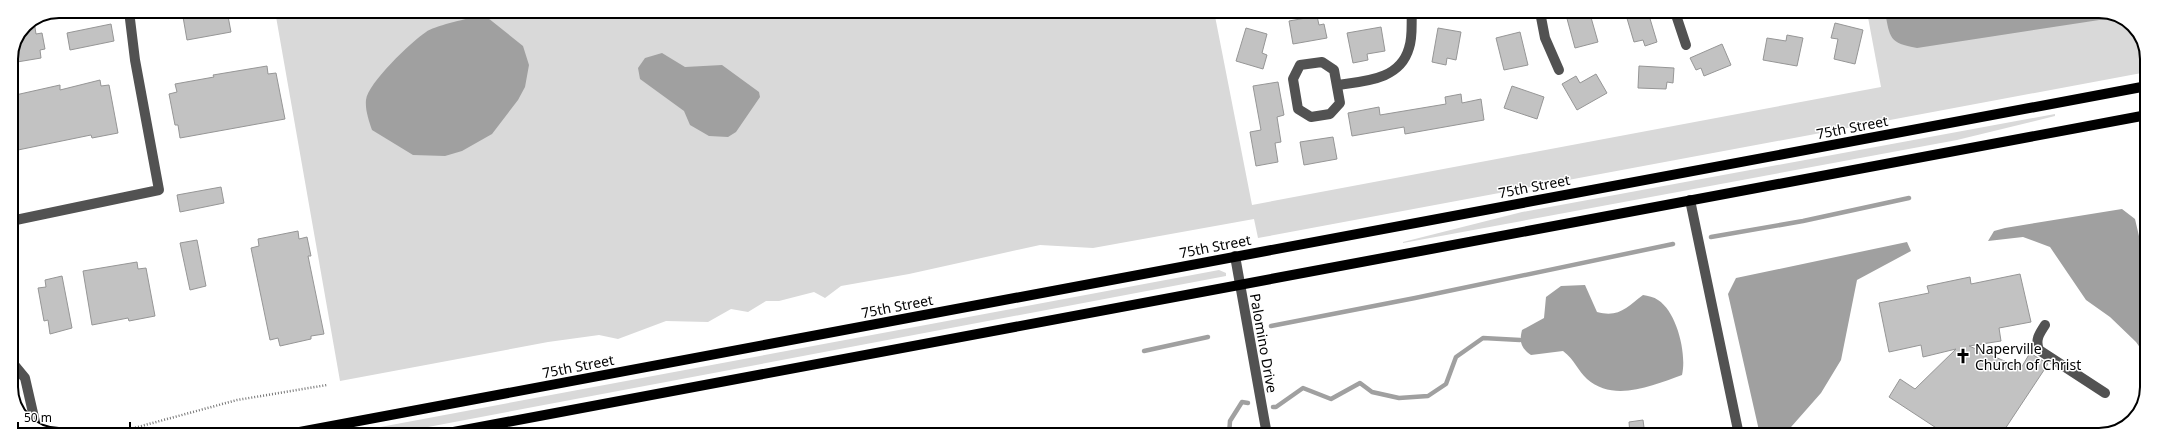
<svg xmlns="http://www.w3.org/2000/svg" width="2158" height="446" font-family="'Noto Sans',sans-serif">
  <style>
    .green { fill: #d9d9d9 }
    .water { fill: #a0a0a0 }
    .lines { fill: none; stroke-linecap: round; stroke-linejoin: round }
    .stream { stroke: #a0a0a0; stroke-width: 4.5 }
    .building { fill: #c2c2c2; stroke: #969696 }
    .path { stroke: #747474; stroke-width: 2.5; stroke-dasharray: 1 2; stroke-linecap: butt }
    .minor { stroke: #525252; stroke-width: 10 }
    .major { stroke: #000; stroke-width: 10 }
    .labels { text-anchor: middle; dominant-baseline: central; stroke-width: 3; stroke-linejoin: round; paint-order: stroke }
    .street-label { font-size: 14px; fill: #000; stroke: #fff }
    .poi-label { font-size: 14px; fill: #000; stroke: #fff; text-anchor: start }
    .rim { fill: none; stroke: #000; stroke-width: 2 }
  </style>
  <rect width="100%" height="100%" fill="#fff"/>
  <g class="green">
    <polygon points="275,11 1214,11 1252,205 1881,87 1867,12 2108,12 2133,25 2147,53 2147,72 1258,238 1254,219 1093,248 1040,245 909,274 841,286 825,298 814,292 779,301 766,301 748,312 731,309 708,322 666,321 618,339 599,335 548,342 340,381"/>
    <polygon points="2055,114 2055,116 1957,140 1403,243 1403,242 1522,212"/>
    <polygon points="1219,270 1226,273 1226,276 391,434 343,434"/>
  </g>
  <g class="water">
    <path d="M1885,12H2108L2119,17L1917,48C1889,43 1890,38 1885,12Z"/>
    <path d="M476,17L488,18L523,46L529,65L525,87L518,100L492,134L462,151L445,156L413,155L372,130C369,121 365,110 366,100C368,83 411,42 426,32C434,26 465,19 476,17Z"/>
    <polygon points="662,53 685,67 722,65 759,92 760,97 736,132 728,137 709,136 690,125 684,111 640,79 638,68 645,58"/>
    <polygon points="2122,209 2135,219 2146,266 2146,356 2136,342 2110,317 2086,300 2050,247 2023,237 1988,241 1994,231 2005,228"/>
    <polygon points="1907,242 1911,251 1857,280 1841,360 1821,393 1784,435 1760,435 1728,294 1736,278"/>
    <path d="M1585,285L1597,312C1619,318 1627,307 1643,295C1648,296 1654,297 1658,300C1677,312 1687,354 1682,375C1654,385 1614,403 1587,379C1578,371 1575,360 1563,351L1531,355C1521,348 1519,342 1522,330L1544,318L1546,297L1561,286Z"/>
  </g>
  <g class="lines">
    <g class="stream">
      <polyline points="1711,237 1803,221 1909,198"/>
      <polyline points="1271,326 1415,298 1673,244"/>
      <polyline points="1144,351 1208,337"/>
      <polyline points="1273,407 1276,407 1303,388 1331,399 1360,383 1372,392 1399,398 1428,396 1446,384 1456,357 1483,338 1520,340"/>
      <polyline points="1229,435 1230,421 1242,402 1248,403"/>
    </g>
  </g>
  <g class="building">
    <polygon points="182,11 227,11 231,32 187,40"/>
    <polygon points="1580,12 1581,16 1590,14 1598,42 1575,48 1566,15"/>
    <polygon points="1638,12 1648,12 1657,42 1645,46 1643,40 1634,42 1626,15"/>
    <polygon points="1317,16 1319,25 1324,24 1327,38 1293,44 1289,21"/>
    <polygon points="34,21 36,34 42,33 45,49 40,50 41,58 11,63 11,59 25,25"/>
    <polygon points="1835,23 1863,30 1855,64 1834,59 1838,39 1831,38"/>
    <polygon points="111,24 114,41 70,50 67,33"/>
    <polygon points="1381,27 1385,51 1367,54 1368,60 1353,63 1347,33"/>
    <polygon points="1246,28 1267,34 1262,53 1267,55 1263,69 1236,61"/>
    <polygon points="1438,28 1461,32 1456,60 1447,58 1446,65 1432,62"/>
    <polygon points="1520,32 1528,65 1504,70 1496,38"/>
    <polygon points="1787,35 1803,38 1797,66 1763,60 1767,38 1786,41"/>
    <polygon points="1722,44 1731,65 1704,76 1701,68 1696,70 1690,58"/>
    <polygon points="267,66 268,74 276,73 285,119 180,138 178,125 175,125 169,94 177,92 175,84 214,77 213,75"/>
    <polygon points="1639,66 1674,68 1673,83 1667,82 1666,89 1638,88"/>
    <polygon points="1596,74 1607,93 1577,110 1562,84 1576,76 1580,83"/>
    <polygon points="100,80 101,86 109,85 118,133 92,138 91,135 13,151 11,140 11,96 60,85 60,90"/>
    <polygon points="1278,82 1284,115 1277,117 1281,142 1275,143 1278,162 1256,166 1250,132 1261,130 1253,86"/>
    <polygon points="1512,86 1544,97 1537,119 1504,108"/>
    <polygon points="1461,94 1462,103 1481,99 1484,120 1405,134 1404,127 1352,136 1348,113 1379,107 1380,115 1446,104 1445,97"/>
    <polygon points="1333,137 1337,159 1304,165 1300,142"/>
    <polygon points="221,187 224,203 180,212 177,195"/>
    <polygon points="298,231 299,239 307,237 311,256 308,256 324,334 311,336 311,339 280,346 278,338 270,340 251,248 259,246 258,239"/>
    <polygon points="197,240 206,286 190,290 180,243"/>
    <polygon points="137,262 138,269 146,268 155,316 129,321 128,318 92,325 83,271"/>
    <polygon points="2020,274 2031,322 1999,328 2001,341 1969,346 2021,368 2030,353 2048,364 2001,435 1947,435 1889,397 1900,379 1915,389 1956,349 1923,357 1921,345 1889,352 1879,303 1929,293 1927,286 1970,277 1971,284"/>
    <polygon points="62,276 72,328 50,334 48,320 44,321 38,288 46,287 45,280"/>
    <polygon points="1643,420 1645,435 1630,435 1629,422"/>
  </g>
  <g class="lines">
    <polyline class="path" points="112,434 237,400 327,385"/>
    <g class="minor">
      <polyline points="1540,12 1545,38 1559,70"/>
      <polyline points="1675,12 1686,45"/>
      <polygon points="1322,62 1334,70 1340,103 1330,114 1311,117 1298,109 1293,79 1300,65"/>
      <path d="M1338,85C1365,81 1400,80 1409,48C1413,37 1411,23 1412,12"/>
      <polyline points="1690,200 1739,435"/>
      <polyline points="11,221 159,190 135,60 129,11"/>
      <polyline points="1235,256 1267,435"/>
      <path d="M2045,325C2039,334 2035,340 2039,350L2105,393"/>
      <polyline points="11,361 25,378 36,426"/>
    </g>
    <g class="major">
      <polyline points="289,434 2147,86"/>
      <polyline points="443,434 2147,115"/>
    </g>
  </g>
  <defs>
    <symbol id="church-bare" viewBox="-9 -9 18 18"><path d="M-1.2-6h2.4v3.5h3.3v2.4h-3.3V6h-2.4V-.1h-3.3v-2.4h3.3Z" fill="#000" stroke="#fff" stroke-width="2.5" paint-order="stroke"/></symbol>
  </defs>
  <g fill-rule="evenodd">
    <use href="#church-bare" x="1952" y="345" width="22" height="22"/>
  </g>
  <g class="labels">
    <g class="street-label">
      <text transform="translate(1852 127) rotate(-11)">75th Street</text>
      <text transform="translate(1534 186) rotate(-11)">75th Street</text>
      <text transform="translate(1215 246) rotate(-11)">75th Street</text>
      <text transform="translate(897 306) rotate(-11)">75th Street</text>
      <text transform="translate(1264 343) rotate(80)">Palomino Drive</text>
      <text transform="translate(578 366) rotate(-11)">75th Street</text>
    </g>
    <g class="poi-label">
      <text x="1975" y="348">Naperville<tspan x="1975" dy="16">Church of Christ</tspan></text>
    </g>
  </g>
  <path d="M0 0H2158V446H0ZM59 18H2099A41 41 0 0 1 2140 59V387A41 41 0 0 1 2099 428H59A41 41 0 0 1 18 387V59A41 41 0 0 1 59 18Z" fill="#fff" fill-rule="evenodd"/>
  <path class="rim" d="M59 18H2099A41 41 0 0 1 2140 59V387A41 41 0 0 1 2099 428H59A41 41 0 0 1 18 387V59A41 41 0 0 1 59 18Z"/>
  <path d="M18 422v6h112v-6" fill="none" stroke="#000000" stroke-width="2"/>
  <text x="24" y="422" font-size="12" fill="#000000" stroke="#ffffff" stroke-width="3" paint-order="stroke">50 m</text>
</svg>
